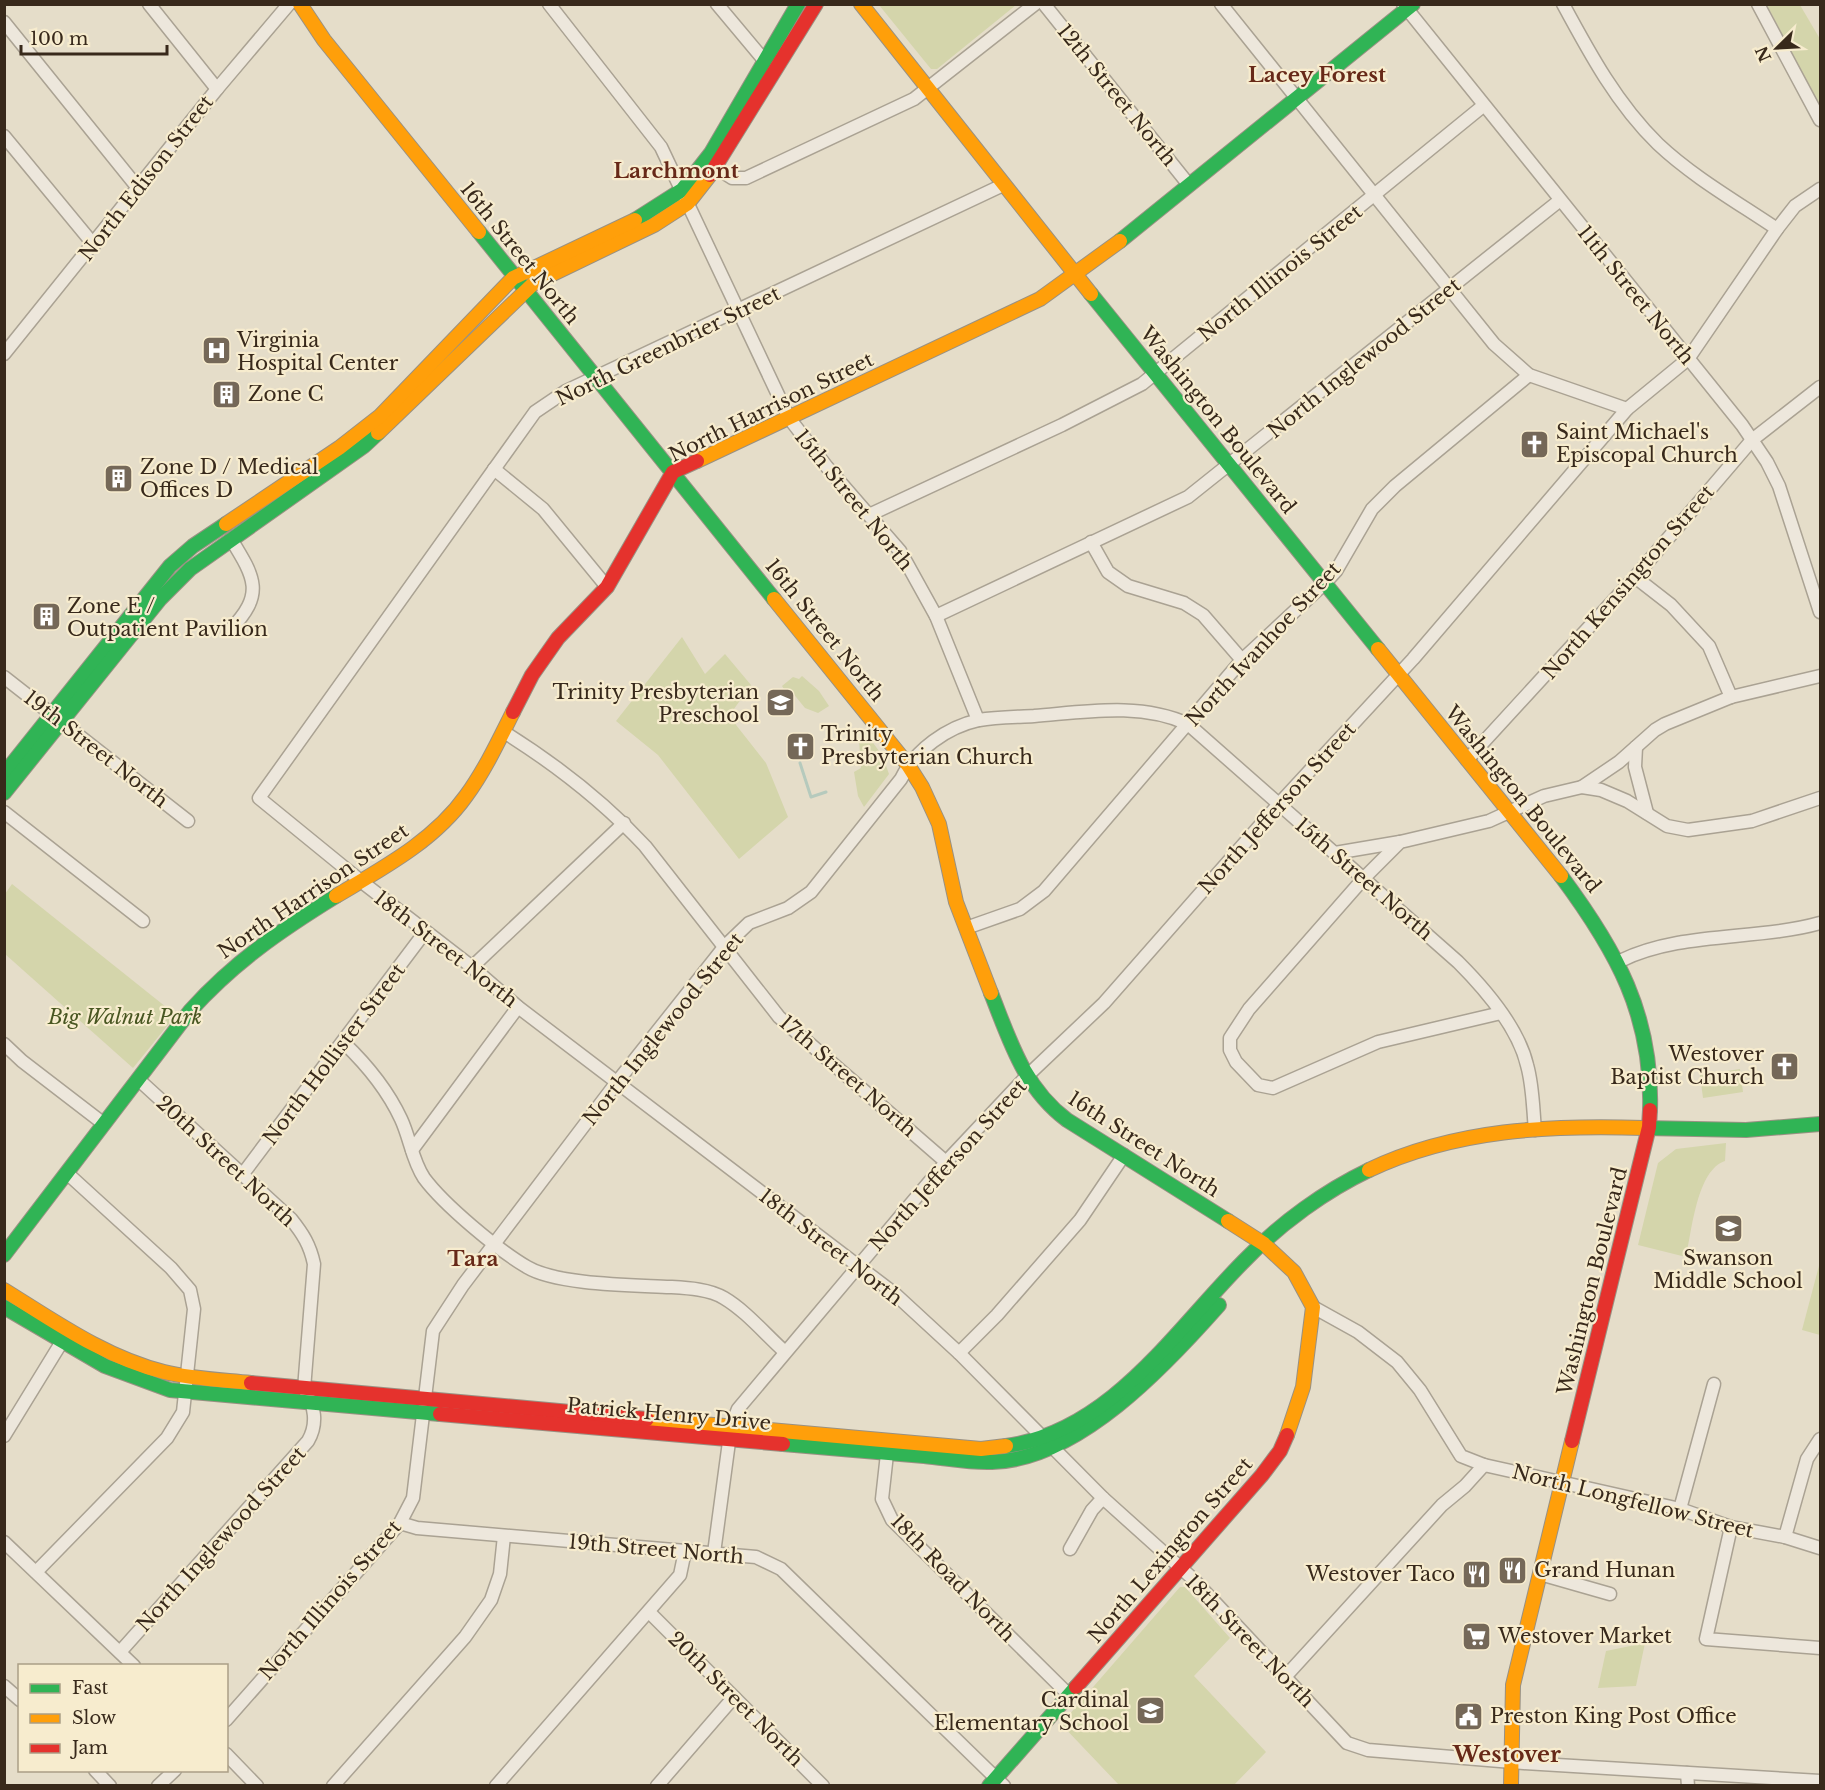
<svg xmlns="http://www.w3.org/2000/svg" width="1825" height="1790" font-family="'Libre Baskerville',serif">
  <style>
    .green { fill: #d4d5ab }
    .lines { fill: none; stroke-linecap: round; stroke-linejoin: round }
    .stream { stroke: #b6cabd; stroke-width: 3 }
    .street-casing { stroke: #aaa293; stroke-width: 15 }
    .fast-casing { stroke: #999183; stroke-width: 16 }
    .slow-casing { stroke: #999183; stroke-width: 16 }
    .jam-casing { stroke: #999183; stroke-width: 16 }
    .street { stroke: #ede7dc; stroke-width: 12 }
    .fast { stroke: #30b455; stroke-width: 14 }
    .slow { stroke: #ff9f0a; stroke-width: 14 }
    .jam { stroke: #e5322d; stroke-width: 14 }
    .labels { text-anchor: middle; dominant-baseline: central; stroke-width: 4.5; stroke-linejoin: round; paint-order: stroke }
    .street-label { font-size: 20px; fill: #38291b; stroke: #f7ecce }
    .poi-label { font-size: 20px; fill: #38291b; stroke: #f7ecce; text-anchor: start }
    .park-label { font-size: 20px; font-style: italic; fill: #485621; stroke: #f7ecce }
    .neighbourhood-label { font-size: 21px; font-weight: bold; fill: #672918; stroke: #f7ecce }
    .quarter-label { font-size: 22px; font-weight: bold; fill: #672918; stroke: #f7ecce }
  </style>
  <rect width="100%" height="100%" fill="#e5ddc9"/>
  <g class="green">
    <polygon points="879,5 1016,5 937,69 931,69"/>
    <polygon points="1767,5 1800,5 1820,39 1820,107"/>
    <polygon points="682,637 705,674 725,654 751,685 729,716 766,763 788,817 739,859 658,755 616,721"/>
    <polygon points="802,676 819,691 829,706 818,713 805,708 792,692 788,695 782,686 793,677 799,679"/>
    <polygon points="865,732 882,755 889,774 864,807 858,796 854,772 861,768 859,740"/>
    <polygon points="12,884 176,1015 133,1068 5,954 5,894"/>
    <polygon points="1740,1069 1743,1092 1703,1098 1700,1075"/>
    <path d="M1726,1143L1725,1161C1697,1170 1692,1230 1686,1257L1638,1245L1658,1163L1676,1149Z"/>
    <polygon points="1820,1262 1820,1335 1802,1330"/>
    <polygon points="1180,1587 1185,1587 1230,1638 1194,1676 1266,1752 1234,1785 1119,1785 1061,1724"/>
    <polygon points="1645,1643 1636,1686 1598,1688 1606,1651"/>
  </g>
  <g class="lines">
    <polyline class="stream" points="800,763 811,797 826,792"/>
    <defs>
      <g id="street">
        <polyline points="149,4 217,89"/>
        <polyline points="549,4 661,147 789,418 827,467 900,551 936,616 978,720"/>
        <polyline points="717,4 768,65"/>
        <polyline points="1044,4 1189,185"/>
        <polyline points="1221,4 1494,344 1529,375 1627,409"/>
        <polyline points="1403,4 1742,425 1767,462 1779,486 1820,612"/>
        <path d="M1563,4C1590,54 1617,104 1658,144C1693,177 1737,202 1777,229"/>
        <polyline points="1758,4 1820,120"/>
        <polyline points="4,22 138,188"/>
        <polyline points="4,136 94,245"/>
        <polyline points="710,164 732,178 746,178 914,99 1035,4"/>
        <polyline points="1003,185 566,391 535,412 259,798 362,882 472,967 518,1007 895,1294 959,1353 1103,1498 1192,1578 1347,1743 1368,1750 1524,1763 1820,1781"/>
        <polyline points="4,354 217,89 289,4"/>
        <polyline points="494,469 543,509 607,587"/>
        <polyline points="869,515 1062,425 1142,384 1483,106"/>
        <polyline points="1091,542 1108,572 1128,586 1184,603 1203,615 1242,660"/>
        <polyline points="1635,577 1671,605 1709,646 1731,697"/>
        <polyline points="936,616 1188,497 1559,201"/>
        <path d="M230,630C265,594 255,578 231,539"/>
        <polyline points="4,677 188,821"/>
        <path d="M504,732C555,764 603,801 645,846L779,1017L946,1162"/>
        <polyline points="1636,747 1635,767 1647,813"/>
        <polyline points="1467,760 1635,577 1752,440 1820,387"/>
        <polyline points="1582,787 1619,762 1655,730 1665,724 1731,697 1820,676"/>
        <polyline points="4,812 143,921"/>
        <polyline points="1335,853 1400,842"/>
        <polyline points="966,928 1020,909 1044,891 1242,660 1326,582 1336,571 1372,509 1395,486 1529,375"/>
        <path d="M1620,961C1681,931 1756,941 1820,923"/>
        <polyline points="472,967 624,823"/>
        <polyline points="1501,1013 1378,1042 1273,1088 1258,1085 1236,1062 1230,1050 1230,1038 1249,1009 1364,878 1400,842 1489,821 1544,796 1582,787 1601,790 1627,801 1667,826 1688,830 1752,821 1820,798"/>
        <path d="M344,1043C367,1065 387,1089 401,1119C410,1138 412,1160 424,1178C444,1205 498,1250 527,1267C557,1285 634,1285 670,1287C687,1288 709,1289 724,1298C746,1311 765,1334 785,1352"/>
        <polyline points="4,1044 22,1061 104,1124"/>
        <polyline points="412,1150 518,1007"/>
        <polyline points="242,1175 425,932"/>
        <polyline points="1313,1307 1358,1332 1397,1362 1420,1390 1461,1456 1484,1465"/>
        <polyline points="959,1353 997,1315 1080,1220 1124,1155"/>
        <polyline points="4,1436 66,1335"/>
        <polyline points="888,1445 882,1499 892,1520 1069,1695"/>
        <polyline points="1680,1509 1714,1384"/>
        <polyline points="400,1523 417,1528 756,1557 781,1569 1004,1786"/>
        <polyline points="1731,1527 1706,1639 1820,1648"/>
        <polyline points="1785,1537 1807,1459 1820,1439"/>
        <polyline points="4,1542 134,1666"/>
        <polyline points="1070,1549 1092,1510 1103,1498"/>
        <polyline points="714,1553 731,1427 738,1409 946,1162 1026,1077 1104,1003 1278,805 1413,659 1627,409 1688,359 1777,229 1795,206 1820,189"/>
        <polyline points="36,1572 167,1438 183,1412 194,1309 190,1290 171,1268 68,1174"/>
        <polyline points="1540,1574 1610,1594"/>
        <polyline points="649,1612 823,1786"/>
        <path d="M120,1652L308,1441C318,1424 315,1405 304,1389L314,1264C310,1245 303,1234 291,1219L139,1080"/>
        <polyline points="1285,1677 1442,1505 1465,1486 1484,1465 1680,1509 1731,1527 1785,1537 1820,1548"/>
        <polyline points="4,1686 20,1700"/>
        <path d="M226,1720L400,1523L413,1498L433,1331L463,1285L617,1082L725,946L749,923L788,908L811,892L901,779C915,750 947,727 979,720C996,717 1016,717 1034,716C1085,712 1140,702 1188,724L1458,962C1485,989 1518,1027 1527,1065C1533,1086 1533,1109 1535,1130"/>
        <polyline points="226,1754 257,1786"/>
        <polyline points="95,1770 110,1786"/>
        <polyline points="1687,1773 1688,1786"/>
        <polyline points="158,1786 175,1770"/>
        <polyline points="333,1786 465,1637 491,1600 500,1574 504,1536"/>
        <polyline points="496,1786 680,1575 685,1551"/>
        <polyline points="657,1786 734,1697"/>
      </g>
      <g id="fast">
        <polyline points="635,220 682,190 711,153 798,4"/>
        <polyline points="479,232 774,599"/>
        <polyline points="1120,241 1413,4"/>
        <polyline points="1091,294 1378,649"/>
        <polyline points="4,774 170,566 193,546 226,524"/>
        <polyline points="4,793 160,599 190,569 364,446 378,433"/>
        <path d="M1561,876C1616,950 1653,1015 1650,1110"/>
        <path d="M991,993C1010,1041 1024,1088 1067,1120L1228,1221"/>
        <polyline points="1644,1128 1746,1130 1820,1124"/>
        <path d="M4,1255L190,1011C234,962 281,930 336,896"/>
        <polyline points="4,1307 105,1366 170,1390 440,1414"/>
        <path d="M783,1444C830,1448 877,1452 924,1456C946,1458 970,1463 992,1462C1078,1460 1166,1365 1219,1305"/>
        <path d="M1006,1446C1113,1431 1177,1327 1247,1258C1281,1223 1325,1191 1369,1170"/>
        <polyline points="989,1786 1076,1687"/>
      </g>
      <g id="slow">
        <polyline points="300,4 324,40 479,232"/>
        <polyline points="861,4 1091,294"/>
        <polyline points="378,433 534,283 654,225 688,203 710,175"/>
        <polyline points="697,461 1040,299 1120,241"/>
        <polyline points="226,524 339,448 380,416 513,278 635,220"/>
        <polyline points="774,599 908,765 922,787 939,824 956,902 991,993"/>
        <polyline points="1378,649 1561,876"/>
        <path d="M336,896C383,868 434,841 466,796C485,770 499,740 513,712"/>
        <path d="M1369,1170C1455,1129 1550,1125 1644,1128"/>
        <polyline points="1228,1221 1264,1244 1294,1272 1313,1307 1303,1387 1287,1435"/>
        <path d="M4,1290C54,1321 106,1358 164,1372C193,1379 222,1380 251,1383"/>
        <polyline points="647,1419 981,1449 1006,1446"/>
        <polyline points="1511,1786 1513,1685 1572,1441"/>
      </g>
      <g id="jam">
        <polyline points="710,175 816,4"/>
        <polyline points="513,712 532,675 558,638 607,587 673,472 697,461"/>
        <polyline points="251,1383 647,1419"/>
        <polyline points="440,1414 783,1444"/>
        <polyline points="1572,1441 1649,1127 1650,1110"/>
        <polyline points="1076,1687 1262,1475 1280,1451 1287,1435"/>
      </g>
    </defs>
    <use href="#street" class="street-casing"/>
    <use href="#fast" class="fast-casing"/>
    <use href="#slow" class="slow-casing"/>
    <use href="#jam" class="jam-casing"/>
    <use href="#street" class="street"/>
    <use href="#fast" class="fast"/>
    <use href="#slow" class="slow"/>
    <use href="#jam" class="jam"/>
  </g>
  <defs>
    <symbol id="hospital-square" viewBox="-11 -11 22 22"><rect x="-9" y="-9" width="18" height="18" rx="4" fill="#756858" stroke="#f7ecce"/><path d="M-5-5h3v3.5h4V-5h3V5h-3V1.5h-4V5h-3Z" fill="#fff"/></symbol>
    <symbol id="building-square" viewBox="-11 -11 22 22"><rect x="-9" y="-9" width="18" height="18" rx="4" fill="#756858" stroke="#f7ecce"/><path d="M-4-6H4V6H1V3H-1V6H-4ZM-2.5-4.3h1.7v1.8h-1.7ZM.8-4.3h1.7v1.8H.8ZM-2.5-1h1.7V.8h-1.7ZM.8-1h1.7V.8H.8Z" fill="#fff"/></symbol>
    <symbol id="church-square" viewBox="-11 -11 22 22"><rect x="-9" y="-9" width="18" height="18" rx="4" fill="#756858" stroke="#f7ecce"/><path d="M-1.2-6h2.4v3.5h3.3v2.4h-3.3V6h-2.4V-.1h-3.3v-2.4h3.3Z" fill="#fff"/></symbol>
    <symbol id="school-square" viewBox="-11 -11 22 22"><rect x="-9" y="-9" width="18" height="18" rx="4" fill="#756858" stroke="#f7ecce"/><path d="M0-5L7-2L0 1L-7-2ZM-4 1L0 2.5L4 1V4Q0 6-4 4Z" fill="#fff"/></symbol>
    <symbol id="restaurant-square" viewBox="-11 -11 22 22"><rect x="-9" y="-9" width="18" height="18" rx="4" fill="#756858" stroke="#f7ecce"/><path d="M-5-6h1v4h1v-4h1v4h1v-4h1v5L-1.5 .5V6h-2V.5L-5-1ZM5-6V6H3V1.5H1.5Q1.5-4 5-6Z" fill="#fff"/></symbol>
    <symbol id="supermarket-square" viewBox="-11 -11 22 22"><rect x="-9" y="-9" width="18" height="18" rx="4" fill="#756858" stroke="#f7ecce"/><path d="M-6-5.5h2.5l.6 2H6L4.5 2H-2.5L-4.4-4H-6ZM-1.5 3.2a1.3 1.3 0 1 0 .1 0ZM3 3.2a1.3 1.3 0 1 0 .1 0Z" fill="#fff"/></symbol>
    <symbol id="civic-square" viewBox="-11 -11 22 22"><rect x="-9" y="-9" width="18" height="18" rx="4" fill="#756858" stroke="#f7ecce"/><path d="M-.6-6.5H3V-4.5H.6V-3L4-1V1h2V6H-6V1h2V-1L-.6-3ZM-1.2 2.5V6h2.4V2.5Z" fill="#fff"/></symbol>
  </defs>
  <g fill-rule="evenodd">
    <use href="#hospital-square" x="200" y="334" width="33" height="33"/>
    <use href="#building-square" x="210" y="378" width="33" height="33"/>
    <use href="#church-square" x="1518" y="428" width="33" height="33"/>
    <use href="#building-square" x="102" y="462" width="33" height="33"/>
    <use href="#building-square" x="30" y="600" width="33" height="33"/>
    <use href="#school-square" x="764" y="686" width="33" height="33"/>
    <use href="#church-square" x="784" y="730" width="33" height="33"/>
    <use href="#church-square" x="1768" y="1050" width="33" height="33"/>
    <use href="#school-square" x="1712" y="1212" width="33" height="33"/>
    <use href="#restaurant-square" x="1496" y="1554" width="33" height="33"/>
    <use href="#restaurant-square" x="1460" y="1558" width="33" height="33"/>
    <use href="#supermarket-square" x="1460" y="1620" width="33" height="33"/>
    <use href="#school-square" x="1134" y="1694" width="33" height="33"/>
    <use href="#civic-square" x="1452" y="1700" width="33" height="33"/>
  </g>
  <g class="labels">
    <g class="street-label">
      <text transform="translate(1117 95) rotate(51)">12th Street North</text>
      <text transform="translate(146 178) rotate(-52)">North Edison Street</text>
      <text transform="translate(520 253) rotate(51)">16th Street North</text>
      <text transform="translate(1280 273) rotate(-39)">North Illinois Street</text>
      <text transform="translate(1636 295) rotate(51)">11th Street North</text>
      <text transform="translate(668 346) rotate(-26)">North Greenbrier Street</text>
      <text transform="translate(1364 358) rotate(-39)">North Inglewood Street</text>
      <text transform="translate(771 407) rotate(-26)">North Harrison Street</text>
      <text transform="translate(1218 420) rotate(51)">Washington Boulevard</text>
      <text transform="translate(854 500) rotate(51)">15th Street North</text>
      <text transform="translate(1628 582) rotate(-49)">North Kensington Street</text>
      <text transform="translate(825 630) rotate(51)">16th Street North</text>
      <text transform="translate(1263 644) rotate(-47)">North Ivanhoe Street</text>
      <text transform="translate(96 749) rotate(38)">19th Street North</text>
      <text transform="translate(1523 799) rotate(51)">Washington Boulevard</text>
      <text transform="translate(1277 808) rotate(-48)">North Jefferson Street</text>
      <text transform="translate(1364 879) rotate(41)">15th Street North</text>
      <text transform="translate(313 891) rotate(-34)">North Harrison Street</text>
      <text transform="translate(446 949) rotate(38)">18th Street North</text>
      <text transform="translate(663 1029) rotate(-51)">North Inglewood Street</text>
      <text transform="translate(334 1054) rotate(-53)">North Hollister Street</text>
      <text transform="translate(848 1076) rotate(41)">17th Street North</text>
      <text transform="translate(1144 1144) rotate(33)">16th Street North</text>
      <text transform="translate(226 1161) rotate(43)">20th Street North</text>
      <text transform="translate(948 1165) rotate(-48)">North Jefferson Street</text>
      <text transform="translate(831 1247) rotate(38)">18th Street North</text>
      <text transform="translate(1592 1281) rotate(-76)">Washington Boulevard</text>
      <text transform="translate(669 1414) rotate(5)">Patrick Henry Drive</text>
      <text transform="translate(1633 1501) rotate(14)">North Longfellow Street</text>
      <text transform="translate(221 1539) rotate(-48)">North Inglewood Street</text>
      <text transform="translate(656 1549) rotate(5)">19th Street North</text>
      <text transform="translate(1170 1550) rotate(-49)">North Lexington Street</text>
      <text transform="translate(953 1578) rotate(46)">18th Road North</text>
      <text transform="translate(330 1600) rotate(-49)">North Illinois Street</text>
      <text transform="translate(1250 1641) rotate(46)">18th Street North</text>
      <text transform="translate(736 1699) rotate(45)">20th Street North</text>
    </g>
    <g class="poi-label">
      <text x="237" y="340">Virginia<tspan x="237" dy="23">Hospital Center</tspan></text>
      <text x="248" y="394">Zone C</text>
      <text x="1556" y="432">Saint Michael's<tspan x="1556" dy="23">Episcopal Church</tspan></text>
      <text x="140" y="467">Zone D / Medical<tspan x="140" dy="23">Offices D</tspan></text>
      <text x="67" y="606">Zone E /<tspan x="67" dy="23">Outpatient Pavilion</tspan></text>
      <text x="759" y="692" text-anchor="end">Trinity Presbyterian<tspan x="759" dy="23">Preschool</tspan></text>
      <text x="821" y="734">Trinity<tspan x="821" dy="23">Presbyterian Church</tspan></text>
      <text x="1764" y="1054" text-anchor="end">Westover<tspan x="1764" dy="23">Baptist Church</tspan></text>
      <text x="1728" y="1258" text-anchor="middle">Swanson<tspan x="1728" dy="23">Middle School</tspan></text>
      <text x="1534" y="1570">Grand Hunan</text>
      <text x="1455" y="1574" text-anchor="end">Westover Taco</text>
      <text x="1498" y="1636">Westover Market</text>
      <text x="1129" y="1700" text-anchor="end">Cardinal<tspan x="1129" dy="23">Elementary School</tspan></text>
      <text x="1490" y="1716">Preston King Post Office</text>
    </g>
    <g class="park-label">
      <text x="125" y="1017">Big Walnut Park</text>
    </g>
    <g class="neighbourhood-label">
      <text x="1317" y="75">Lacey Forest</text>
      <text x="676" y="171">Larchmont</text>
      <text x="473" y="1259">Tara</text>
    </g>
    <g class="quarter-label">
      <text x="1507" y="1754">Westover</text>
    </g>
  </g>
  <rect width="1825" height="1790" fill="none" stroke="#38291b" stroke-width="12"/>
  <rect x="18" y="1664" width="210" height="108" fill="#f7ecce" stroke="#ab9e86" stroke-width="1.5"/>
  <rect x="30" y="1684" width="30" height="9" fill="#30b455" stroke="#ab9e86" stroke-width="1.5"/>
  <text x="72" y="1694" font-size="18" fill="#38291b">Fast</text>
  <rect x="30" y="1714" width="30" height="9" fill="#ff9f0a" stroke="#ab9e86" stroke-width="1.5"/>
  <text x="72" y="1724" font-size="18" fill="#38291b">Slow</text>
  <rect x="30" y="1744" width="30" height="9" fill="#e5322d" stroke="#ab9e86" stroke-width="1.5"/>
  <text x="72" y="1754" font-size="18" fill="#38291b">Jam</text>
  <g transform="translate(1777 48) rotate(246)" stroke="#f7ecce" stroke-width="4.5" paint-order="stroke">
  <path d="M0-4.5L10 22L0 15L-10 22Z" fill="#38291b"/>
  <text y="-9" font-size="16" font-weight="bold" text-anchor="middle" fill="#38291b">N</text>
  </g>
  <path d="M21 45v9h146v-9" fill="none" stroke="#38291b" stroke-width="3"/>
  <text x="30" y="45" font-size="18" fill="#38291b" stroke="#f7ecce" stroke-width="4.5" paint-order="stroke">100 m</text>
</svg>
